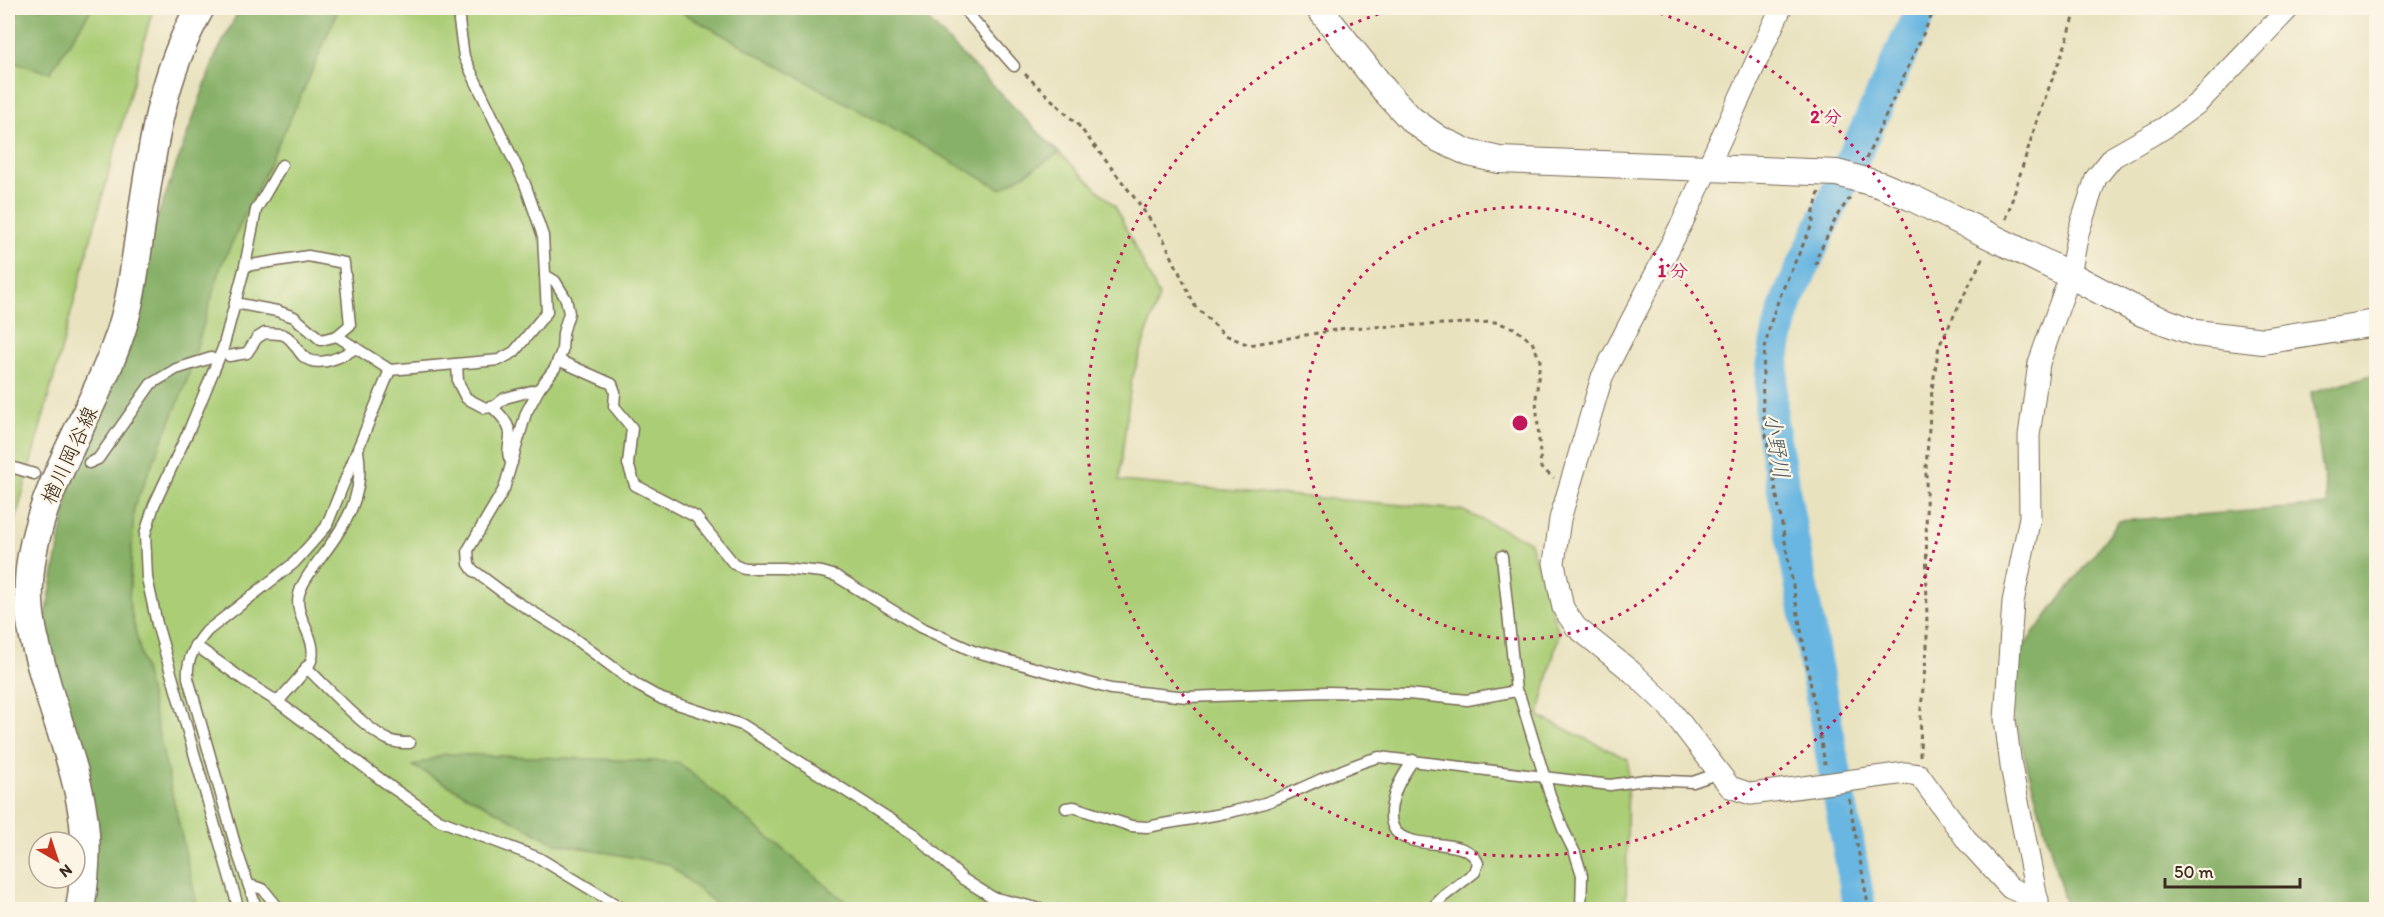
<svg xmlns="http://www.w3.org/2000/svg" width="2384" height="917" font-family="Itim,'Klee One',sans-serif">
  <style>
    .green { fill: #aacd76; stroke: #727c4a; stroke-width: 1.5 }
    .forest { fill: #87b067; stroke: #616d42; stroke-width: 1.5 }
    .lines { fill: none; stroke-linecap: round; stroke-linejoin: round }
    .river { stroke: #67b6e1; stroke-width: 33 }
    .service-casing { stroke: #786a56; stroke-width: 13 }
    .minor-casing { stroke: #786a56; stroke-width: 23 }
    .tertiary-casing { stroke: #786a56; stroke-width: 28 }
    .secondary-casing { stroke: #786a56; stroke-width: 31 }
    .path { stroke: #786a56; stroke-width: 3; stroke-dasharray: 4.5 4.5; stroke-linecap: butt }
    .service { stroke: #fff; stroke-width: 10 }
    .minor { stroke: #fff; stroke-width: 21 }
    .tertiary { stroke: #fff; stroke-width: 26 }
    .secondary { stroke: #fff; stroke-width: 28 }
    .ring { fill: none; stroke: #c2185b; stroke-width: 3; stroke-dasharray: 3 6 }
    .labels { text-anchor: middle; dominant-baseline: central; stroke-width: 4.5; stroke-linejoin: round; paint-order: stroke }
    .street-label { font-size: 21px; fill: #3b2a1e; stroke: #fcf5e5 }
    .water-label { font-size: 22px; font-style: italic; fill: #4a5b62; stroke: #fcf5e5 }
    .centre { fill: #c2185b; stroke: #fcf5e5; stroke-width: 3 }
    .ring-label { font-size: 18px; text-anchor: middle; font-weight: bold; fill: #c2185b; stroke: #fcf5e5; stroke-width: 4.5; stroke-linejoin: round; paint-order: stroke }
  </style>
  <rect width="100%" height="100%" fill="#fcf5e5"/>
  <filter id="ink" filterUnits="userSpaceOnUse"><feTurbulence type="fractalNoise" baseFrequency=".0167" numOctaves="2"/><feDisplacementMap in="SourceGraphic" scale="12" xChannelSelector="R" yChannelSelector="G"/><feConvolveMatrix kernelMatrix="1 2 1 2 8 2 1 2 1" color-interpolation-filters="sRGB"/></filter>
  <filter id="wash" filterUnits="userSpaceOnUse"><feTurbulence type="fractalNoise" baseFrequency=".008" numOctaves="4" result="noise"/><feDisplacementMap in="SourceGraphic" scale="24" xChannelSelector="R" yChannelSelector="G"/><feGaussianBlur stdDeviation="1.35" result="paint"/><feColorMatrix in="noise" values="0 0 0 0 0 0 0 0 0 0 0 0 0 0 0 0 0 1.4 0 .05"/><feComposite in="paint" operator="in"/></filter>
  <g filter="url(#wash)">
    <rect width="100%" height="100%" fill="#e9e2bf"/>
    <g class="green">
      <polygon points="8,8 153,8 8,548"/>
      <polygon points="279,8 861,8 957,55 1115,206 1159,296 1131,382 1119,481 1461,510 1530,542 1559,634 1538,716 1628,759 1626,909 164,909 98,556"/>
    </g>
    <g class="forest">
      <polygon points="18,8 92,8 50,73 8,61 8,41"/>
      <polygon points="240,8 339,8 306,85 221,266 185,386 134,507 129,602 198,909 80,909 45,621 74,466 130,294 215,57"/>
      <polygon points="674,8 916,8 1059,153 1001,189"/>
      <polygon points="2376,374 2376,909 2067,909 2002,675 2119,521 2328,505 2311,392"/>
      <polygon points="445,754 678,762 845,901 871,909 722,909 668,864 555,843 413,766"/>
    </g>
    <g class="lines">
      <path class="river" d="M1860,910L1771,420C1770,372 1773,345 1788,299L1922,8"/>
    </g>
  </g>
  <g filter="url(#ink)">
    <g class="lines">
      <defs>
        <g id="service">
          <polyline points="963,8 1014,66"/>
          <polyline points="235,303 277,311 294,317 321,340 337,336 350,325 344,263 308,256 245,266"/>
          <polyline points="337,336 390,370 499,360 514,352 547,312 543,236 525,184 464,57 459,21 462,8"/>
          <path d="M229,356L247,353L257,338L265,333C270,334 279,333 284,335C293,339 297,350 303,356C318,370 343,356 356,348"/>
          <polyline points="558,360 612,384 615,392 614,406 632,428 628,464 635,485 696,517 734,564 744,568 783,568 822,572 836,576 920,627 973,651 1111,689 1187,697 1326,692 1409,694 1467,700 1516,691 1520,697 1550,795 1563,829 1575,853 1582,875 1581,910"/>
          <polyline points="457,364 458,382 466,398 485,408 495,406 505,398 539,389 555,368 562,351 563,333 569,313 566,299 555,281 545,275"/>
          <polyline points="539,389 526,413 504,489 468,550 469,564 473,570 509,597 568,634 637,685 662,699 742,725 915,835 963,879 992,897 1045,910"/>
          <path d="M492,407C500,414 510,424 510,435C510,446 505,454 512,463"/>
          <polyline points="89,463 98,459 151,384 176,369 211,358"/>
          <polyline points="8,466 34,474"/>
          <polyline points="1502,556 1516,691"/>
          <polyline points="195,645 248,683 278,702 391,787 439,820 539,858 625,910"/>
          <path d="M306,667C326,686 364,728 387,739C394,743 402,743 410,743"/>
          <path d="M278,702C286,691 309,670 312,658C317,636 291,614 300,591C304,579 314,567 322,556C347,523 365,494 358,451"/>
          <path d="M1413,760C1407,770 1398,782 1395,793C1370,869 1463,825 1478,863L1475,872L1444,896L1430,910"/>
          <path d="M1066,808L1074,807L1131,826L1147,827C1186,819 1236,814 1273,800C1308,787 1342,767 1379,757L1610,785L1645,780L1693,782L1719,773"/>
          <polyline points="249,885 263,889 280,910"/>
          <polyline points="239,910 157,624 147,578 145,534 154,505 190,428 223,348 245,266 256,210 282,165"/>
          <path d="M257,910L237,851L188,678C186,659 196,644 207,631L294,563L326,527L390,370"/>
        </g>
        <g id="minor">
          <polyline points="1781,8 1683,221 1602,377 1560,519 1554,563 1563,608 1576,627 1632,672 1667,705 1730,787 1751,794 1905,773 1919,775 1969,843 2010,888 2038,900"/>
          <polyline points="2039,909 2011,766 2005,719 2013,602 2030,517 2029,436 2039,363 2070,275 2078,233 2096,178 2113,157 2164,128 2198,103 2289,8"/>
        </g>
        <polyline id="tertiary" points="1319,8 1385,91 1411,119 1439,139 1469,153 1499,160 1837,173 1881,185 1910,197 2070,275 2142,313 2196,333 2263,341 2376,323"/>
        <path id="secondary" d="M80,910C84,885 87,859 85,834C82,786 63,738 49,693C41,663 30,632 29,601C24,509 89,424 118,340C130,307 134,273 139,238C151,157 159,80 200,8"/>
      </defs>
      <use href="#service" class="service-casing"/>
      <use href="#minor" class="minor-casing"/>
      <use href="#tertiary" class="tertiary-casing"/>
      <use href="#secondary" class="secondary-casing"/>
      <g class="path">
        <polyline points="1025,74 1079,126 1137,201 1164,240 1195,306 1225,335 1249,345 1346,328 1495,322 1514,328 1532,342 1540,360 1536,399 1541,468 1554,478"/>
        <polyline points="1866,159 1935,8"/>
        <path d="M1819,192L1813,215V222C1798,259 1775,298 1767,338C1761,368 1762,400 1765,430L1825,764"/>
        <polyline points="2006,219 2039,114 2066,43 2077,8"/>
        <polyline points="1816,265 1818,255 1838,214 1850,198"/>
        <polyline points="1920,756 1921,709 1927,647 1926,467 1932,389 1939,346 1984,255"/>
        <polyline points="1849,799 1869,910"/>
      </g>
      <use href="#service" class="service"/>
      <use href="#minor" class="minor"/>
      <use href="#tertiary" class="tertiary"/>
      <use href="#secondary" class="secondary"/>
    </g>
  </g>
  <g class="ring">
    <circle cx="1520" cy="423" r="216"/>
    <path d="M1643 8A433 433 0 1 1 1397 8"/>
  </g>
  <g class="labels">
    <g class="street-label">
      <text transform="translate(69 455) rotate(-65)">楢川岡谷線</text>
    </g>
    <g class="water-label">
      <text transform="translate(1777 446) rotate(81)">小野川</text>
    </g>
  </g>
  <circle cx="1520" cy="423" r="9" class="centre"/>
  <g class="ring-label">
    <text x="1826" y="123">2 分</text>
    <text x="1673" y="277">1 分</text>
  </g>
  <rect width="2384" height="917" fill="none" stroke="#fcf5e5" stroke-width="30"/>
  <g transform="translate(57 860) rotate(141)"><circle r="28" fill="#fcf5e5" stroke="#afa495" stroke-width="1.5"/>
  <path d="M0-4.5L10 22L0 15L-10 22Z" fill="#c8321e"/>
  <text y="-9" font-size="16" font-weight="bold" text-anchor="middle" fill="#3b2a1e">N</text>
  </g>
  <path d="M2165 878v9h135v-9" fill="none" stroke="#3b2a1e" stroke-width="3"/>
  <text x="2174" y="878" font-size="18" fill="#3b2a1e" stroke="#fcf5e5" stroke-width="4.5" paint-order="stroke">50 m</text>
</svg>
